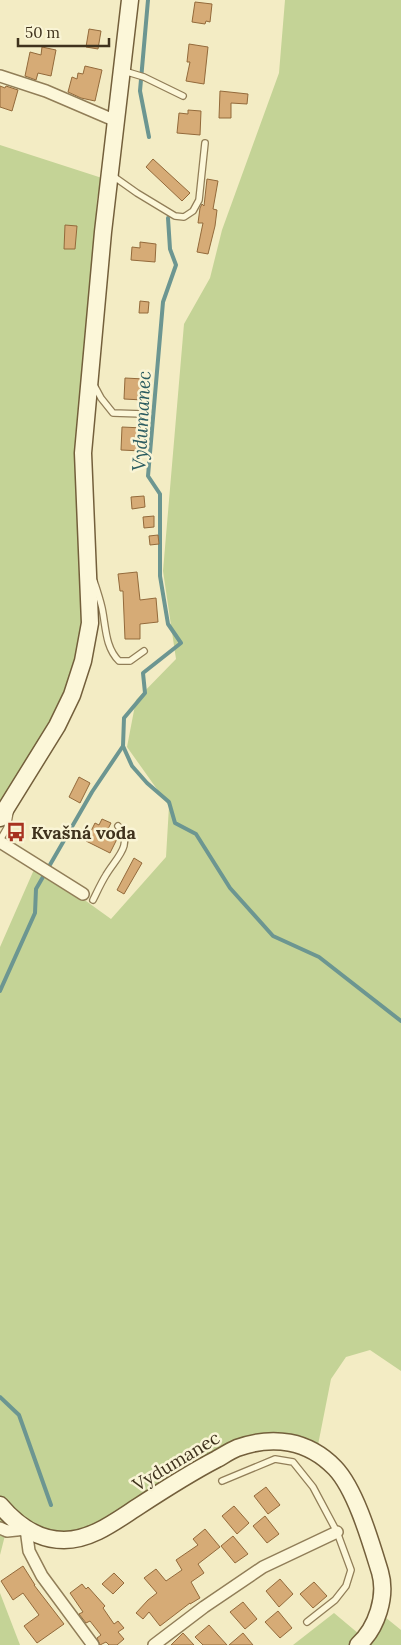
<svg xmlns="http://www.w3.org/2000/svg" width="401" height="1645" font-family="Lora,serif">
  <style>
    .green { fill: #c4d396 }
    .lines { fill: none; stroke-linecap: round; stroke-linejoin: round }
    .stream { stroke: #6c9691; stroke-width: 4 }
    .building { fill: #d6ab76; stroke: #936a3b }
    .service-casing { stroke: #917e58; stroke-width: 8 }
    .minor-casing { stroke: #917e58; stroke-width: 14 }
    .secondary-casing { stroke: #735f3b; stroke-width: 19 }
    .service { stroke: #fcf7d9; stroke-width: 5.5 }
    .minor { stroke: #fcf7d9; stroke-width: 11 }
    .secondary { stroke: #fcf7d9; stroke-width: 16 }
    .labels { text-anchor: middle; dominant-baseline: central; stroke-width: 5; stroke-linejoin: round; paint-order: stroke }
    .poi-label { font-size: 18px; font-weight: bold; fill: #3f321d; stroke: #f9f4d5; text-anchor: start }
    .street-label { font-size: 18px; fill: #3f321d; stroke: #f9f4d5 }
    .water-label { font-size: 19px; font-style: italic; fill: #2b5c60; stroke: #f9f4d5 }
  </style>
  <rect width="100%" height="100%" fill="#f3ecc4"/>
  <g class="green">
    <polygon points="285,0 401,0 401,1371 370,1350 346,1357 331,1379 317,1450 246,1445 111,1524 49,1536 11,1512 0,1555 0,947 36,865 111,919 166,857 169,806 127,747 136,700 176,659 163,571 184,324 210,278 222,230 279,73"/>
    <polygon points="0,145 102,178 97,199 86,400 84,657 0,824"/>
    <polygon points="0,1593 20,1645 0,1645"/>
    <polygon points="334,1613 365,1639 380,1613 401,1630 401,1645 293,1645"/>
  </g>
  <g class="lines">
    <g class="stream">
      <polyline points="148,0 140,91 149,137"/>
      <polyline points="168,218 170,249 176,265 163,302 148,476 160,494 160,576 168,624 181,643 143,673 145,693 124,718 123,746 132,766 147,783 169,802 175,823 196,834 230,888 273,936 319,957 401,1021"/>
      <polyline points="0,991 35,913 36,889 92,792 123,746"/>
      <polyline points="0,1397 19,1415 51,1505"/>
    </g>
  </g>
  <g class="building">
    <polygon points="195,2 212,4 210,22 206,21 205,24 192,22"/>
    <polygon points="89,29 101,31 98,49 86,47"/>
    <polygon points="189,44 208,47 204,84 186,81 190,62 187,62"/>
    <polygon points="42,47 56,50 51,76 38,73 36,80 25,76 30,52 41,55"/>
    <polygon points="85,66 102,70 95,101 81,98 68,92 72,77 77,79 78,73 83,74"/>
    <polygon points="0,86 5,88 6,86 18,90 12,111 0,107"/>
    <polygon points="220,91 248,94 247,104 231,103 231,118 219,118"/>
    <polygon points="188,110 201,111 200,135 177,133 179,113 188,114"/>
    <polygon points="153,159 190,193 182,201 146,167"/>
    <polygon points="207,179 218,181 213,209 217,210 215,226 208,254 197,252 203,223 198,223 200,208 202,204 204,206"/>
    <polygon points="65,225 77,226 75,249 64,249"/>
    <polygon points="140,242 156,244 155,262 131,260 132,247 140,248"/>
    <polygon points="140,301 149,302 148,313 139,313"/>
    <polygon points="125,378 144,379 143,400 124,399"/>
    <polygon points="122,427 143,428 142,451 121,450"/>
    <polygon points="144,496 145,507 132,509 131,497"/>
    <polygon points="154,516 154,527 144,528 143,517"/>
    <polygon points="158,535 159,544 150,545 149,536"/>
    <polygon points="137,572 140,600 156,598 158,622 140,624 140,639 125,639 123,591 120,591 118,574"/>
    <polygon points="79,777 90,783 80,803 69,797"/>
    <polygon points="102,819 111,823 108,829 119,835 110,853 86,841 95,823 99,825"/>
    <polygon points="134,858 142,863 124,894 117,890"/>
    <polygon points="266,1487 280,1505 268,1514 254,1496"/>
    <polygon points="234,1506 249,1523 237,1534 222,1516"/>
    <polygon points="265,1516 279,1534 267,1543 253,1526"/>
    <polygon points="205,1529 220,1547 198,1564 204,1573 191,1582 200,1598 190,1604 190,1603 160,1626 149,1612 143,1619 136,1613 148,1600 157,1593 144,1578 156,1569 166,1581 182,1570 176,1560 198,1545 193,1539"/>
    <polygon points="233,1536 248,1554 235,1563 221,1546"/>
    <polygon points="23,1566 35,1585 34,1585 64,1624 37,1643 24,1626 39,1615 23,1593 13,1600 1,1581"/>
    <polygon points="114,1573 124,1583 113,1594 102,1584"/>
    <polygon points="280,1579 293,1594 279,1607 266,1591"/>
    <polygon points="314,1582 327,1596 313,1608 300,1594"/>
    <polygon points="82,1584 86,1589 88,1587 105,1606 103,1608 114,1624 118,1621 124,1628 118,1632 124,1639 117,1645 109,1645 106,1642 100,1645 97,1638 101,1635 90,1621 86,1623 79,1614 83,1612 70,1593"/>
    <polygon points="243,1602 257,1619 245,1629 230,1612"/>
    <polygon points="278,1611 292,1628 280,1638 265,1622"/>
    <polygon points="209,1625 217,1634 227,1645 203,1645 195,1637"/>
    <polygon points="183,1633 194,1645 171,1645"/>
    <polygon points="243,1633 253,1645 229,1645"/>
  </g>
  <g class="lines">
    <defs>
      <g id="service">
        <polyline points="124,71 144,77 183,96"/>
        <polyline points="113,176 137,193 175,216 184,217 193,211 199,200 205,143"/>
        <polyline points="94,385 101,398 113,413 143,414"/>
        <path d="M94,581C97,590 100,599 102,608C106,627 105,647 119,661H130L144,651"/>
        <polyline points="0,840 7,828 10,812"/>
        <path d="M93,900C97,892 101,883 106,875C115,859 135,844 118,826"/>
        <polyline points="222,1481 275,1459 293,1462 313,1487 337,1532 351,1570 346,1586 335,1600 307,1622"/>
      </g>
      <g id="minor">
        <polyline points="0,76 46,91 116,121"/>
        <polyline points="0,842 83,894"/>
        <polyline points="0,1528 7,1531 26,1529 29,1551 42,1576 93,1645"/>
        <polyline points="154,1645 204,1607 263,1567 337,1532"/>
      </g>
      <g id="secondary">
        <polyline points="0,818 57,726 72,695 83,661 90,623 83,453 103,232 130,0"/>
        <path d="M0,1505C16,1524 38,1540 64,1540C92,1540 117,1520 139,1506C165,1489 190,1473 217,1459C224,1455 230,1451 237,1448C273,1435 308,1440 335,1468C356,1490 371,1543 380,1572C387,1596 377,1628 358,1645"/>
      </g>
    </defs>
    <use href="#service" class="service-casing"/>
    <use href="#minor" class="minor-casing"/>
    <use href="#secondary" class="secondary-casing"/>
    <use href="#service" class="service"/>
    <use href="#minor" class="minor"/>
    <use href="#secondary" class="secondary"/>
  </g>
  <defs>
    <symbol id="bus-bare" viewBox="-9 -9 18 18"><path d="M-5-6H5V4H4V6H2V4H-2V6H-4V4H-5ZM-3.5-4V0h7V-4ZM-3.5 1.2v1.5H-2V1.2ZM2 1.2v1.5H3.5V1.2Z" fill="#a73220" stroke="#f9f4d5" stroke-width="2.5" paint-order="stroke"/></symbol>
  </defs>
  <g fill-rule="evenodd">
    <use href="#bus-bare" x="2" y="818" width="28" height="28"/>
  </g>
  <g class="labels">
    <g class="poi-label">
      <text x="31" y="832">Kvašná voda</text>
    </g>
    <g class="street-label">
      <text transform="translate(176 1461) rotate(-31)">Vydumanec</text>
    </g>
    <g class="water-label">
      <text transform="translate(141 421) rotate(-87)">Vydumanec</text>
    </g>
  </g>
  <path d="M18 38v8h91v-8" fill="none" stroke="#3f321d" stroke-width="2.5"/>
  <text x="25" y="38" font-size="15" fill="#3f321d" stroke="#f9f4d5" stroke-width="4" paint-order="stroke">50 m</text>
</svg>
